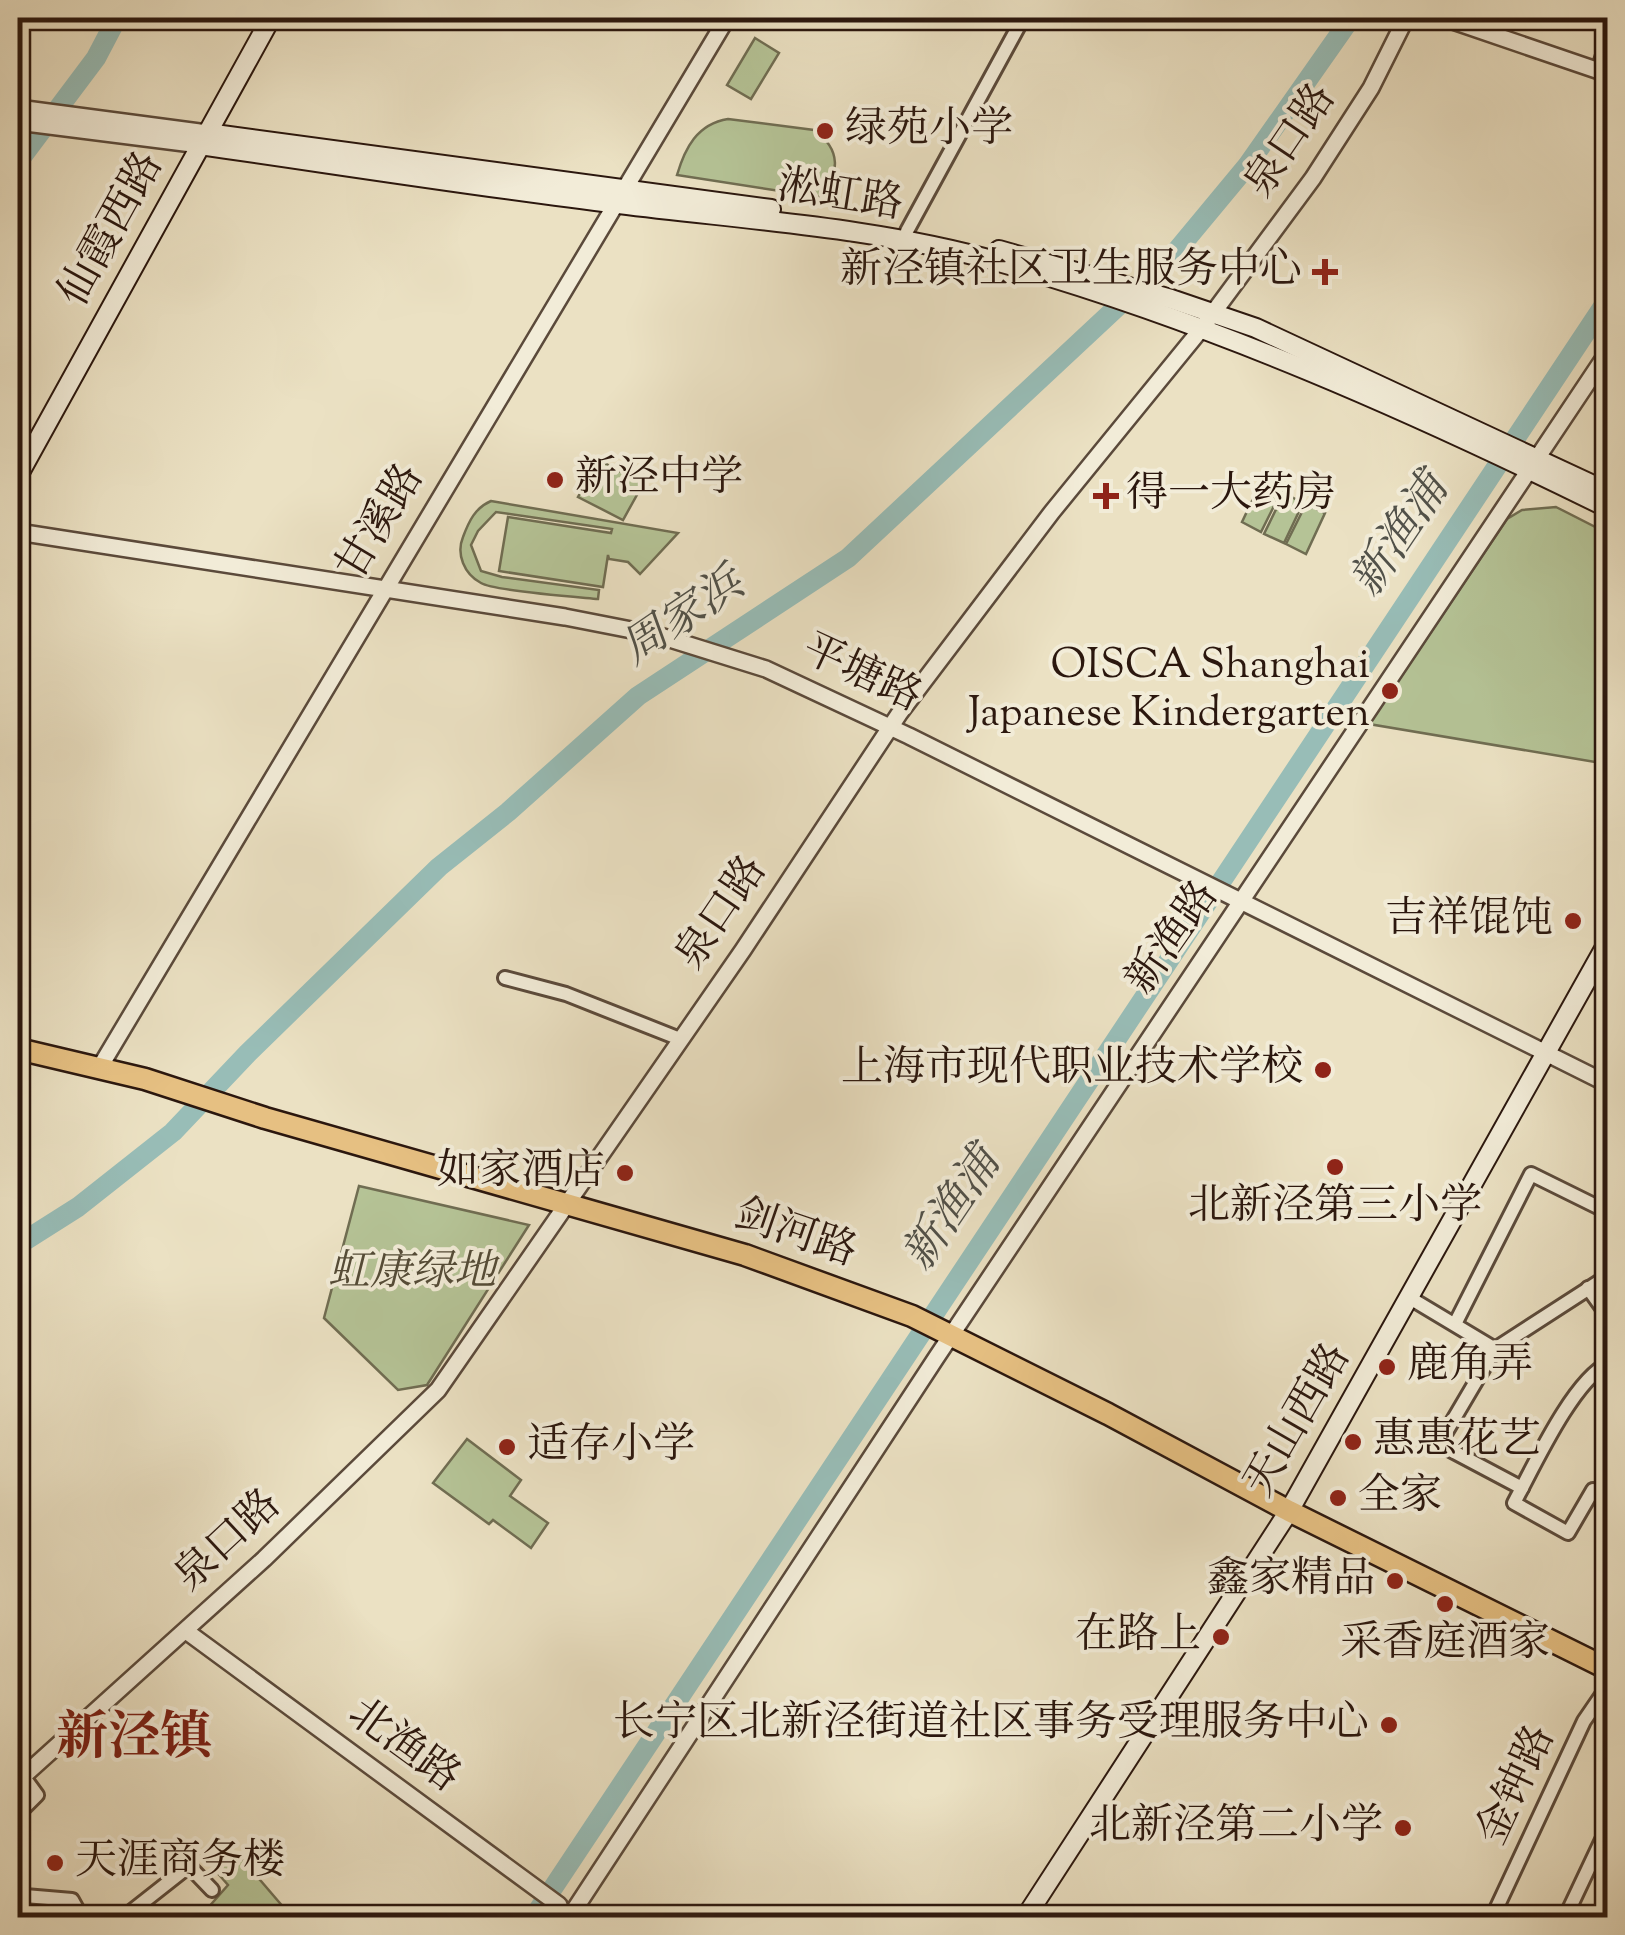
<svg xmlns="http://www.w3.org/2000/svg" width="1625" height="1935" font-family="'Sorts Mill Goudy','Noto Serif SC',serif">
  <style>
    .green { fill: #b5c396; stroke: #706d52; stroke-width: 2.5 }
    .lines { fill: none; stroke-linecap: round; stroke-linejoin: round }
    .canal { stroke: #98bdb7; stroke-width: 11 }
    .river { stroke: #98bdb7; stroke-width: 20 }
    .minor-casing { stroke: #5b4a3b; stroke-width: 18 }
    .tertiary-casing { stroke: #5b4a3b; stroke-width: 20 }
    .secondary-casing { stroke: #2b170e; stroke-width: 22 }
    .primary-casing { stroke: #2b170e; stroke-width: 25 }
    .minor { stroke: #f2ecd8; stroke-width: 12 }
    .tertiary { stroke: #f2ecd8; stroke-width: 15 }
    .secondary { stroke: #f2ecd8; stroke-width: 18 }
    .primary { stroke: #e6c082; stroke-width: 20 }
    .poi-dot { fill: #8f2418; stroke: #f2ecd8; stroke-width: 4 }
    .labels { text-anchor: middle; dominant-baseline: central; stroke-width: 8; stroke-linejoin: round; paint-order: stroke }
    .poi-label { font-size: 42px; fill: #2b170e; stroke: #f2ecd8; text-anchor: end }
    .street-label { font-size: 42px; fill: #2b170e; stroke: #f2ecd8 }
    .park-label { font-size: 42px; font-style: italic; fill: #544b37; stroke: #f2ecd8 }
    .water-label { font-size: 45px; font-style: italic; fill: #515149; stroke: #f2ecd8 }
    .district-label { font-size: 52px; font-weight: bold; fill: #7a1f14; stroke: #f2ecd8 }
  </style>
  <rect width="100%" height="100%" fill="#ebe1c3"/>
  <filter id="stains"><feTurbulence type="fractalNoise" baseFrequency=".002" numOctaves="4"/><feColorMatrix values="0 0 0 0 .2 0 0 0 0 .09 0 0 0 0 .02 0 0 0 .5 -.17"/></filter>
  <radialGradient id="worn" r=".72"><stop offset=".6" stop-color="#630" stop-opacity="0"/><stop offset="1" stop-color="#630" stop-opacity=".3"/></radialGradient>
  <g class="green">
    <polygon points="755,38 779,53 751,99 727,85"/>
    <path d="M728,119L814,130C841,149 841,174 819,197L677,175C685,148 697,124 728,119Z"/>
    <polygon points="599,460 643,484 623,520 578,497"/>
    <polygon points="1261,482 1281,492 1261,532 1242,522"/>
    <polygon points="1284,493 1303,503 1284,543 1264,534"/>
    <path d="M491,501L678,533L640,574L628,562L609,559L608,555L603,587L499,571L508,517L611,533L612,529L496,512L478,531L471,545L481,571L502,577L599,590L598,599C577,597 494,591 481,583C464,574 456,554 463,537C469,521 475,508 491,501Z"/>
    <polygon points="1306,504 1325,513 1306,554 1286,544"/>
    <polygon points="1556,507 1607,533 1607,764 1369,724 1507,519 1522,510"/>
    <polygon points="359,1186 529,1225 427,1385 398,1390 324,1318"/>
    <polygon points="467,1439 521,1480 510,1496 548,1523 531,1548 493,1520 489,1524 433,1483"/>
    <polygon points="237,1853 290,1915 288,1917 200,1917 228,1885 214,1869"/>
  </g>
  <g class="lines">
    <polyline class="canal" points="18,1911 23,1918"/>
    <g class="river">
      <polyline points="18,162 96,58 117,18"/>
      <polyline points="18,1245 78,1207 173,1132 248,1053 439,867 508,812 638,696 848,558 1174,254 1247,166 1351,18"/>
      <polyline points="533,1918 1608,299"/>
    </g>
    <defs>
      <g id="minor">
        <polyline points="1598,70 1604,52"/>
        <polyline points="907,231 1023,18"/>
        <polyline points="505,978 566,994 680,1039"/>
        <polyline points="1588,1288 1608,1316"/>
        <polyline points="1410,1298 1495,1349"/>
        <polyline points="1455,1324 1531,1174 1608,1212"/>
        <path d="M1608,1364C1573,1380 1533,1468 1514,1503L1568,1533L1593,1490L1608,1498"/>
        <polyline points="1522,1488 1439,1444 1495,1349 1608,1276"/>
        <polyline points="18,1814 37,1795 23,1776"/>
        <polyline points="18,1887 25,1896 72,1900 82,1918"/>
        <polyline points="123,1918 189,1866 212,1890"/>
        <polyline points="1492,1918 1584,1721 1608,1686"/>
        <polyline points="1565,1918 1608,1827"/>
      </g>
      <g id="tertiary">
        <polyline points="1444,18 1608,74"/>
        <polyline points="18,108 207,133"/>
        <polyline points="18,122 200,145"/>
        <polyline points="18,532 565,617 657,635 766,669 909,736 1608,1084"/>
        <polyline points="100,1067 727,18"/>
        <polyline points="186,1631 559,1905"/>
        <polyline points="18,1781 264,1559 438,1390 743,950 899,714 1052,512 1202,328 1313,178 1371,88 1406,18"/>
        <polyline points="569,1918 936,1358 1608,352"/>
      </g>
      <g id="secondary">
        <polyline points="207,133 771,209"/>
        <path d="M200,145C340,165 479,187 619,204C746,220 876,227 999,262C1211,322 1411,411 1608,508"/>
        <polyline points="999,250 1171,299 1256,328 1608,492"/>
        <polyline points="18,476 271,18"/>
        <polyline points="1025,1918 1289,1511 1608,942"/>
      </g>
      <polyline id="primary" points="18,1049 145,1079 265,1118 745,1255 912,1316 1108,1414 1289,1511 1608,1669"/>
    </defs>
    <use href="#minor" class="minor-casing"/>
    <use href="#tertiary" class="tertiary-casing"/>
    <use href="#secondary" class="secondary-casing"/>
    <use href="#primary" class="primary-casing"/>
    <use href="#minor" class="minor"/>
    <use href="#tertiary" class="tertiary"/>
    <use href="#secondary" class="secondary"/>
    <use href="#primary" class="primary"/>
  </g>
  <g class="poi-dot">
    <circle cx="825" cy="131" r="10"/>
    <path d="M1320 257h10v10h10v10h-10v10h-10v-10h-10v-10h10z"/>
    <circle cx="555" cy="480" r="10"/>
    <path d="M1101 481h10v10h10v10h-10v10h-10v-10h-10v-10h10z"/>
    <circle cx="1390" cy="691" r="10"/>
    <circle cx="1573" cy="921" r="10"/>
    <circle cx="1323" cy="1070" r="10"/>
    <circle cx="1335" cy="1167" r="10"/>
    <circle cx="625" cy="1173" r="10"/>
    <circle cx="1387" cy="1367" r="10"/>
    <circle cx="1353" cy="1442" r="10"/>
    <circle cx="507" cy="1447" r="10"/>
    <circle cx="1338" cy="1498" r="10"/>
    <circle cx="1395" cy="1581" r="10"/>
    <circle cx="1445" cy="1604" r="10"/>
    <circle cx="1221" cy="1637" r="10"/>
    <circle cx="1389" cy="1725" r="10"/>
    <circle cx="1403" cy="1828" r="10"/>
    <circle cx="55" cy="1863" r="10"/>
  </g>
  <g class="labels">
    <g class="poi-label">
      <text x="845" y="131" text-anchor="start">绿苑小学</text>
      <text x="1302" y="272">新泾镇社区卫生服务中心</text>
      <text x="575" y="480" text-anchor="start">新泾中学</text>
      <text x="1126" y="496" text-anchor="start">得一大药房</text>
      <text x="1370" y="667">OISCA Shanghai<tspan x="1370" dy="48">Japanese Kindergarten</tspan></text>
      <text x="1553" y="921">吉祥馄饨</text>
      <text x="1303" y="1070">上海市现代职业技术学校</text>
      <text x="605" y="1173">如家酒店</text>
      <text x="1335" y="1208" text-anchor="middle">北新泾第三小学</text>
      <text x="1407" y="1367" text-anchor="start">鹿角弄</text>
      <text x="1373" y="1442" text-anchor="start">惠惠花艺</text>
      <text x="527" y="1447" text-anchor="start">适存小学</text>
      <text x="1358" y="1498" text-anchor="start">全家</text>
      <text x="1375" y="1581">鑫家精品</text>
      <text x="1201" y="1637">在路上</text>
      <text x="1445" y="1645" text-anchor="middle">采香庭酒家</text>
      <text x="1369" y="1725">长宁区北新泾街道社区事务受理服务中心</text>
      <text x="1383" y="1828">北新泾第二小学</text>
      <text x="75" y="1863" text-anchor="start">天涯商务楼</text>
    </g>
    <g class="street-label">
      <text transform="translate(1292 142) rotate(-56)">泉口路</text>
      <text transform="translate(840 197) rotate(9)">淞虹路</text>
      <text transform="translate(113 230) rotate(-61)">仙霞西路</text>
      <text transform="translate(382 523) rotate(-59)">甘溪路</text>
      <text transform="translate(861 675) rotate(25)">平塘路</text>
      <text transform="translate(723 914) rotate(-56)">泉口路</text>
      <text transform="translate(1174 939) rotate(-55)">新渔路</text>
      <text transform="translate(795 1235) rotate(19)">剑河路</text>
      <text transform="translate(1299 1421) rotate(-60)">天山西路</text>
      <text transform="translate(229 1542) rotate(-43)">泉口路</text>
      <text transform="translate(403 1747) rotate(36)">北渔路</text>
      <text transform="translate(1518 1786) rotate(-65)">金钟路</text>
    </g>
    <g class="park-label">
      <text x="412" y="1274">虹康绿地</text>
    </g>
    <g class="water-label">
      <text transform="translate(1402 537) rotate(-56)">新渔浦</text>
      <text transform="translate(684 619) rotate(-34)">周家浜</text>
      <text transform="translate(954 1211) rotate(-56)">新渔浦</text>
    </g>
    <g class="district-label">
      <text x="134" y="1740">新泾镇</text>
    </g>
  </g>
  <rect width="1625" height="1935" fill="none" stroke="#ebe1c3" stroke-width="60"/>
  <rect x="20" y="20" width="1585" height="1895" fill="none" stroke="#2b170e" stroke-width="5"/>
  <rect x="30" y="30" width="1565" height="1875" fill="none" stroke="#2b170e" stroke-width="2.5"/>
  <rect width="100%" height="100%" filter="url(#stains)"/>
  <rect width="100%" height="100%" fill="url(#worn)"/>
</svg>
